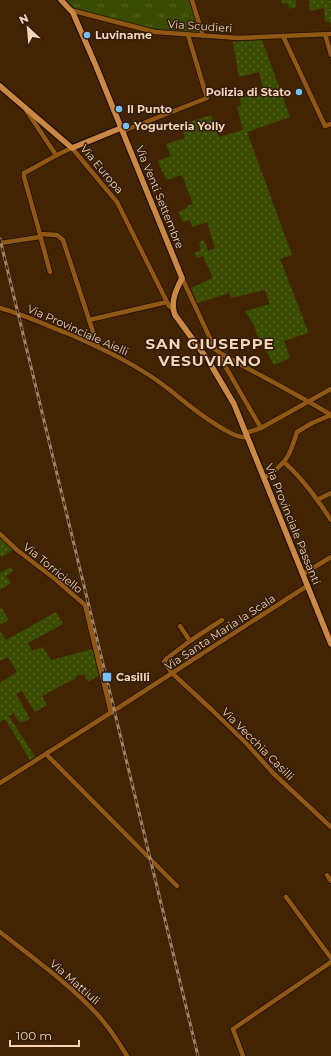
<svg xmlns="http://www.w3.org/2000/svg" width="331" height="1056" font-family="Montserrat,sans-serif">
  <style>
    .grass { fill: url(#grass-dots) }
    .park { fill: url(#park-tufts) }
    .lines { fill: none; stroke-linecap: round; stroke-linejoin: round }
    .minor-casing { stroke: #220f00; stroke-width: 6 }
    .major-casing { stroke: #220f00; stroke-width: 8 }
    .minor { stroke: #915714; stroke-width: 4.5 }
    .major { stroke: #cb8844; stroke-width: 5.5 }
    .rail-casing { stroke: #a28263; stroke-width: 3 }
    .rail { stroke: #311d0a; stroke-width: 1.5; stroke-dasharray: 4.5; stroke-linecap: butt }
    .poi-dot { fill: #78bff7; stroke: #311d0a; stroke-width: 1.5 }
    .labels { text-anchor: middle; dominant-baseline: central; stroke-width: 3; stroke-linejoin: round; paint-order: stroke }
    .street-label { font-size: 11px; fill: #f6d4b7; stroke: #311d0a }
    .poi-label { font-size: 11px; font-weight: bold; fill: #f6d4b7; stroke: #311d0a; text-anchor: start }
    .district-label { font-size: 15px; font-weight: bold; letter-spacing: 1px; fill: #f6d4b7; stroke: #311d0a }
  </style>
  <defs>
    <pattern id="grass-dots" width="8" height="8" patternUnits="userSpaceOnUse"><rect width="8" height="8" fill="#3a4c00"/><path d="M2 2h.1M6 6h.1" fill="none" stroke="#576523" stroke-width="1.8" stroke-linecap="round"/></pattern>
    <pattern id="park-tufts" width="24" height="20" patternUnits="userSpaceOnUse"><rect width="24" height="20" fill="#3a4c00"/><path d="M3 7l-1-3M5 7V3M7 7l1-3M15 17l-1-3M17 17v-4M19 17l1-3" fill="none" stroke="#576523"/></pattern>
  </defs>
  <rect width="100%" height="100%" fill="#422402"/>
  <g class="grass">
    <polygon points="281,0 296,0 296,7 289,9 288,3 283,4"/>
    <polygon points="309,0 331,0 331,29 330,22 325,21 324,8 310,11"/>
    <polygon points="262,40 290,117 247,132 292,255 280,259 308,331 308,333 284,341 290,358 274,365 256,333 255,327 245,311 270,304 265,290 231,298 230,293 197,303 191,288 213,278 203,256 197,258 194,253 201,250 199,242 204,240 208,251 215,248 207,222 192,227 190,220 183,222 178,212 187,208 187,206 193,204 182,175 166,180 158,161 171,156 166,144 185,138 181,125 211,115 219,137 243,130 237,106 241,106 240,98 264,92 259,72 239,77 233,42"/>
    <polygon points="0,536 13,550 2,557 0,555"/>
    <polygon points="11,567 13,571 6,576 11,583 0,590 0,573"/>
    <polygon points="1,607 9,620 0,625 0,608"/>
    <polygon points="56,612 63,624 28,643 32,651 43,647 51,660 93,649 100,675 88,682 84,674 76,676 76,678 42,696 47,705 35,712 22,691 16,694 30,719 20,723 13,713 9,716 35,757 30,760 5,719 0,722 0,683 17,672 8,657 0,661 0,631 6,640"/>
  </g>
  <polygon class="park" points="63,0 191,0 200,34 155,31 71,8"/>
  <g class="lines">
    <defs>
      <g id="minor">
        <polyline points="192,0 203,36"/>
        <polyline points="70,10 155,32 238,38 331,34"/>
        <polyline points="325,34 331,55"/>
        <polyline points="283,36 325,126 331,124"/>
        <polyline points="26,110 56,155"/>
        <polyline points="123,131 207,98 188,35"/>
        <polyline points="40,235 50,272"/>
        <polyline points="0,243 40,237"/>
        <path d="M182,278L215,349L220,353C257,374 295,393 331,415"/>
        <path d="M0,308C24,315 46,325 69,334C105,350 138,365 170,390C183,401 232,441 247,437"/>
        <polyline points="89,320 167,302"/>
        <path d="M98,347L63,240L57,235L40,234L24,177V173C40,165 55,155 72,148L117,202L169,306L172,308"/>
        <polyline points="220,353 221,359 261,428"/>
        <polyline points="246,433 261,428 331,389"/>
        <path d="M284,462C303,479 317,499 331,520"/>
        <path d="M264,478C286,464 290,456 297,432L312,423L331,415"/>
        <polyline points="317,500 331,493"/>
        <polyline points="0,534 17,550 55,579 85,605 111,713"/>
        <polyline points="303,574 331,557"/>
        <polyline points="222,620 190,641 166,659 164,662 172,673 212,710 247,744 273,773 331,827"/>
        <polyline points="180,626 190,641"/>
        <polyline points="46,754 177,886"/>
        <polyline points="0,783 115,710 307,586"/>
        <polyline points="327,875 331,881"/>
        <polyline points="286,897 331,958"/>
        <path d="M0,932C33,958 68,983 97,1014C108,1026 118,1041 127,1056"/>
        <polyline points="243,1056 233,1029 331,962"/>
      </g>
      <g id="major">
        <path d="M61,0L73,13L96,66L182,278C176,290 170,302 175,315L208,360L234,404L331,644"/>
        <polyline points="0,86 72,148 121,128"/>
      </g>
    </defs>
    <use href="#minor" class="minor-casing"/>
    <use href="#major" class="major-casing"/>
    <use href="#minor" class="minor"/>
    <use href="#major" class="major"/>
    <defs>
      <polyline id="rail" points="0,239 198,1056"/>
    </defs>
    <use href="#rail" class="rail-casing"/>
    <use href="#rail" class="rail"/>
  </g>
  <g class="poi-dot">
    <circle cx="87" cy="35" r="4"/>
    <circle cx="299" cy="92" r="4"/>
    <circle cx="119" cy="109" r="4"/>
    <circle cx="126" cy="126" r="4"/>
    <rect x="102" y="672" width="10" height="10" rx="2"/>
  </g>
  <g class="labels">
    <g class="street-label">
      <text transform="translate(200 26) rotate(4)">Via Scudieri</text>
      <text transform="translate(102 169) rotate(50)">Via Europa</text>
      <text transform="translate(160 197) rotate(68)">Via Venti Settembre</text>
      <text transform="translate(78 330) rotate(24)">Via Provinciale Aielli</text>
      <text transform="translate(293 524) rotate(68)">Via Provinciale Passanti</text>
      <text transform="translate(53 568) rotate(39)">Via Torriciello</text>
      <text transform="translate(220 632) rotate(-33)">Via Santa Maria la Scala</text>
      <text transform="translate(258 744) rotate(45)">Via Vecchia Casilli</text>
      <text transform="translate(75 982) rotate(41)">Via Mattiuli</text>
    </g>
    <g class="poi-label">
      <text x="95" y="35">Luviname</text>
      <text x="291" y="92" text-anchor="end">Polizia di Stato</text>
      <text x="127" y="109">Il Punto</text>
      <text x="134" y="126">Yogurteria Yolly</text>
      <text x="116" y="677">Casilli</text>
    </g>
    <g class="district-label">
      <text x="210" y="343">SAN GIUSEPPE<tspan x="210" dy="17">VESUVIANO</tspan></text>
    </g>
  </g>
  <g transform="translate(28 28) rotate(334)" stroke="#311d0a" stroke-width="3" paint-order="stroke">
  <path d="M0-3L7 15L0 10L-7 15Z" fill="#f6d4b7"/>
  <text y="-6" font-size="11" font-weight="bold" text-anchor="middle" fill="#f6d4b7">N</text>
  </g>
  <path d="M10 1040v6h69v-6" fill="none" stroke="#f6d4b7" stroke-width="2"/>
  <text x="16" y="1040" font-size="12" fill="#f6d4b7" stroke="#311d0a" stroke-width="3" paint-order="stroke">100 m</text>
</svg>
